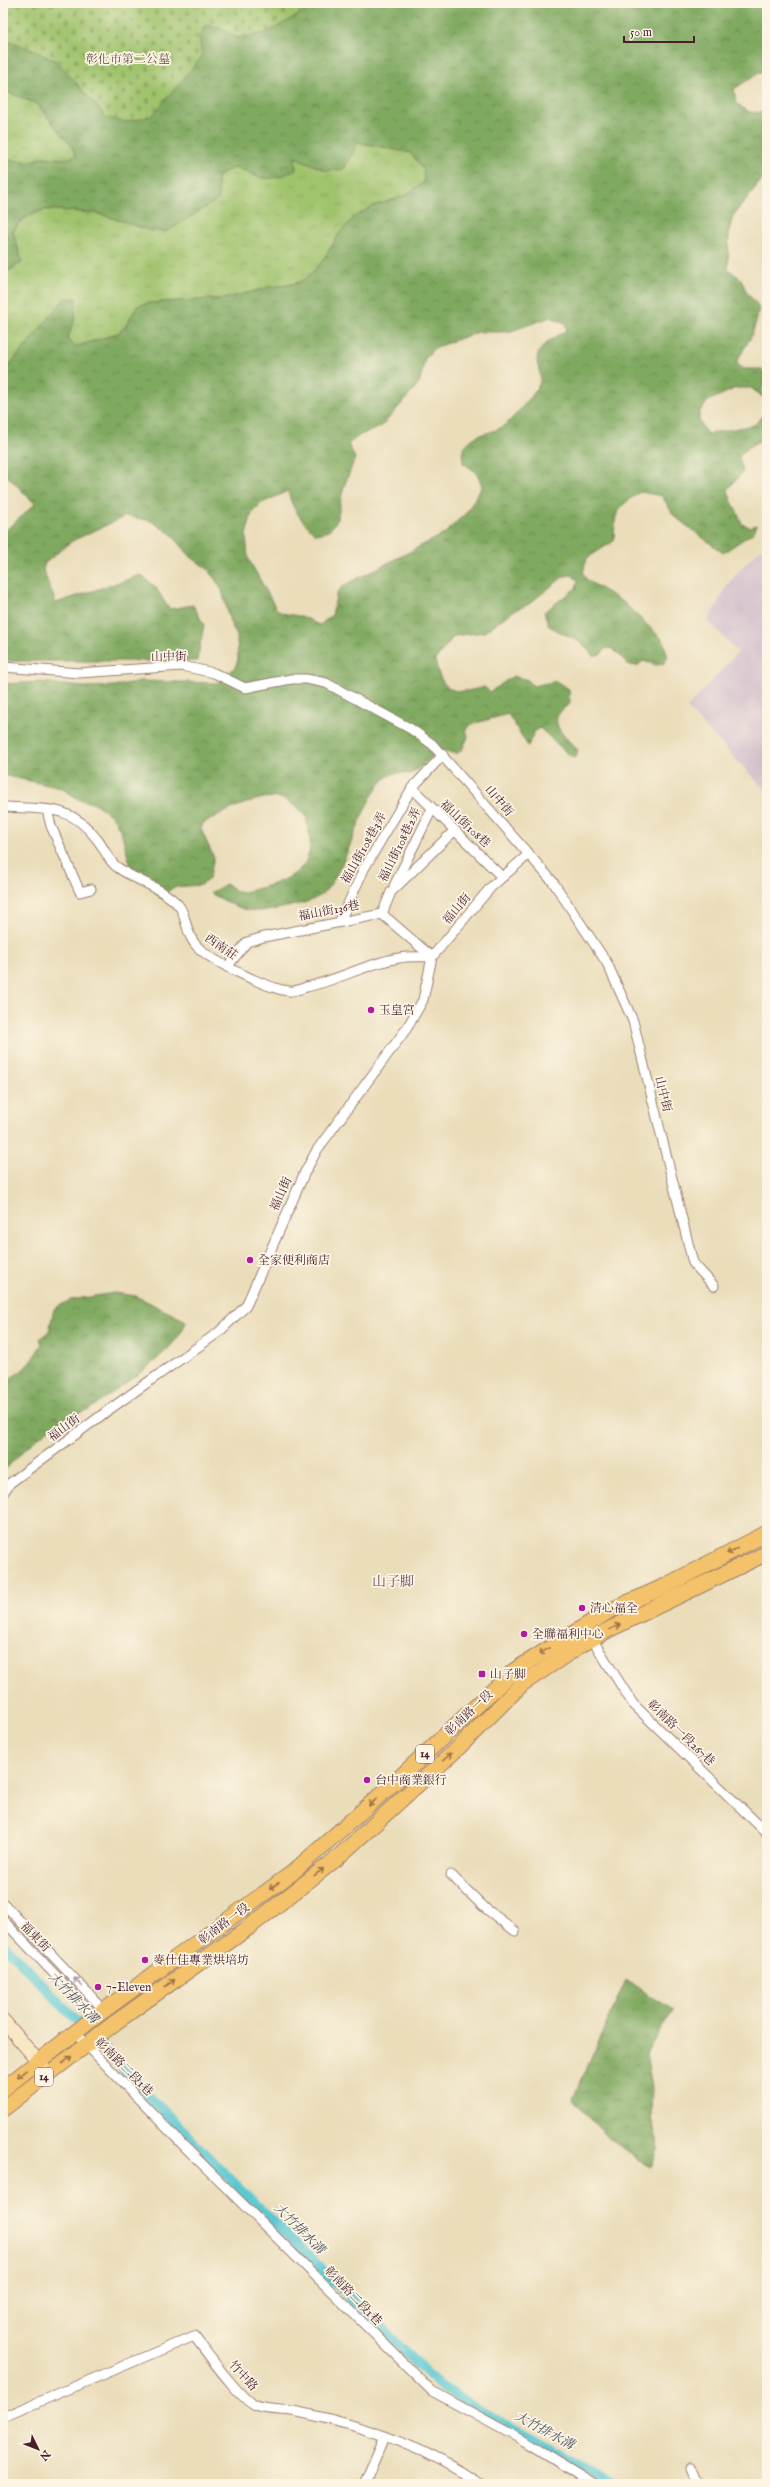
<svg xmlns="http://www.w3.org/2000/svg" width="770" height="2487" font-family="'IM FELL English','Noto Serif TC',serif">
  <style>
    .industrial { fill: #d1bdca }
    .grass { fill: url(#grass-tufts); stroke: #75714c }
    .forest { fill: url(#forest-crowns); stroke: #656446; fill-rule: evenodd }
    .cemetery { fill: url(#cemetery-stones); stroke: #75714c }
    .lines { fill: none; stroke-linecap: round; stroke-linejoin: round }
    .canal { stroke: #5cc8d3; stroke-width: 10 }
    .street-casing { stroke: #9a7e72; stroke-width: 11 }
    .secondary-casing { stroke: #9a7e72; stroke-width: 15 }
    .primary-casing { stroke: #9a7e72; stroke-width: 17 }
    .street { stroke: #fff; stroke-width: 9 }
    .secondary { stroke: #fae7c3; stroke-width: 13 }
    .primary { stroke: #f3c26a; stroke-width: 15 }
    .oneway { stroke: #9e704a }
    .oneway2 { stroke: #ae9aa0 }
    .poi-dot { fill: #b5179e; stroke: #fcf5e5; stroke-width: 1.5 }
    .labels { text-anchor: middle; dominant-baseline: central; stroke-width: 3.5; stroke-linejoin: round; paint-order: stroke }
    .shield { fill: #fcf5e5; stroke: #7f5f63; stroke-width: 1 }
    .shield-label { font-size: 11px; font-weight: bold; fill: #4a1f2b }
    .park-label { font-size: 12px; fill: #64503f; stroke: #fcf5e5 }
    .street-label { font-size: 12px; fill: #4a1f2b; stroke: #fcf5e5 }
    .poi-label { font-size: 12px; fill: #4a1f2b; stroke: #fcf5e5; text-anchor: start }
    .water-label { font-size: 13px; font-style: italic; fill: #4f525d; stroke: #fcf5e5 }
    .quarter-label { font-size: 14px; fill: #774a63; stroke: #fcf5e5 }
  </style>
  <defs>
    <pattern id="grass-tufts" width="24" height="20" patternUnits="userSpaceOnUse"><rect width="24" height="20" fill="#a0c36d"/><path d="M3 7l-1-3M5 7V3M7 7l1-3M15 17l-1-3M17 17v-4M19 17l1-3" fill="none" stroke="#8ba75f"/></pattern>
    <pattern id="forest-crowns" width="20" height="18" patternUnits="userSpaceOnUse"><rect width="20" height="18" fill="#80a960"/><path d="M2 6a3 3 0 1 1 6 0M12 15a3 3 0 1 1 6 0" fill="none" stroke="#6b894f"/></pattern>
    <pattern id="cemetery-stones" width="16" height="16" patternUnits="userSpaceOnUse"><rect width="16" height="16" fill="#a0c36d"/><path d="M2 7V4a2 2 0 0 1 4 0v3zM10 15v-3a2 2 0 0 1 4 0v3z" fill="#8ba75f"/></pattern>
  </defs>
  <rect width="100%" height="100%" fill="#fcf5e5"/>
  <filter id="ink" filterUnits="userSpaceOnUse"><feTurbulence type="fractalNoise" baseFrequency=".025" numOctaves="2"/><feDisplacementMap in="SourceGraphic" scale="8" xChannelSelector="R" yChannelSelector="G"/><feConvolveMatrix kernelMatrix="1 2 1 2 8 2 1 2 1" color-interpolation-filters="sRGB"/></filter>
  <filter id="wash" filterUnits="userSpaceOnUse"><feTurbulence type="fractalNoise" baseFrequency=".012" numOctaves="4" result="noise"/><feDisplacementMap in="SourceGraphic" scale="16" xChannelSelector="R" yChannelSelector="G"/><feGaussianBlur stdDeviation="0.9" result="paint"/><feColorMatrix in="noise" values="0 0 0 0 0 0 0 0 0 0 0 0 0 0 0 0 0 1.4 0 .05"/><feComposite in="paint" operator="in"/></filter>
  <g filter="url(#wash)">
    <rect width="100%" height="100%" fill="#eaddba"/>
    <polygon class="industrial" points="767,543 767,792 687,708 738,652 708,621 728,584 744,565"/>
    <g class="grass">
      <polygon points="3,90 37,104 71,145 76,156 66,159 43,157 33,161 3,160"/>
      <path d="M358,142L411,153L424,171V182L405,196L373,206L339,234L321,263L305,279L294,284L271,287L227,298L148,303L137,307L126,326L118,333L75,347L67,339L75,319L8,367H3V272L13,269L22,262L13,232C39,188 114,218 151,231L226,171L236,167L256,176L295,157L327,171Z"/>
    </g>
    <g class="forest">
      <path d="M321,3H767V68L734,89L736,103L749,112L767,113V176L762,179L733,216L729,231L728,269L741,279L747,293L757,304L759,311L752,335L736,363L744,369H761L767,377L762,389L763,397L751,388H736L708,401L699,413V421L707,434L754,425L767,412V440C757,439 744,450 739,457L743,472L728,489C729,500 738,510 742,524L750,527L757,525L754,532L723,553L674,516L662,496L640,492C615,509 615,511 614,541L587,558L583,573L587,580L623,602L663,640L668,657L664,663L657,665L643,661L637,666L629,665L613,649L606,648L601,654L593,656L583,644L549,626L544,612L576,588L578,581L572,575L564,576L529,604L515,610L484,632L454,636L435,660C442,694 455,695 484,687L490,692L513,676L528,680L533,686L556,681L569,689L570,704C543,720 563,735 578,750L576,758L569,755L540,728L534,732L528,746L508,714L472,724L466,729L468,737L462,750L456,754L441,750L411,774C407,774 400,772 396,773C363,780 350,872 321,895C311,902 300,904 287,907C249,915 244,911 210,893L226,884L240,893C265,886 306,881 310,848C311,838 307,825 306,815C300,810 293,804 286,800C264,789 222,814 203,823L201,829L214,858L209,879L201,885L174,887L160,897L142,876L132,871L121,831L113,817L96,804L80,800L61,788L3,775V684L43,682L83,687L115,686L140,681L219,683L235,667L238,660L237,636L230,622L222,590L209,570L191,557L171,534L151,521L126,516L72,541L45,563L43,570L56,603L141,575L156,588L169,609L193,605L204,625L197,661H3V533L35,504L3,472V367H8L65,298H76L75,319L67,339L75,347L118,333L126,326L137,306L148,303L227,298L271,287L294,284L305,279L321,263L339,234L354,217L373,206L405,196L424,182V171L411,153L358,142L344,169L327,171L295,157L296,169C269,184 263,180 236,167L226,171L217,177L219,199L166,232L151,231L100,214L47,209L27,216L18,223L13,232L22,262L13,269L3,272V160L33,161L43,157L66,159L76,155L71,145L37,104L3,90V42L16,43L57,61L106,117L199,37L206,24L222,29L237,38L265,33ZM551,317L565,323L567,330C511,360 555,366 534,393C527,401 511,422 502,427C484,437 480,429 463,448V463L476,472L482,486L467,512L444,534L343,586L337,592L332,615L320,625C314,624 311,620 306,618C296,614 286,616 277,610L248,558L246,535L252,513L262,503L288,491C292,510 302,521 316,534C340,532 338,512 342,494C345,482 351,470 355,458L348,444L360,435L381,427L419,384L425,359L434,348L478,332H508Z"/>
      <path d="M114,1293L136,1296L186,1321C179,1351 114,1391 88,1410C56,1417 25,1448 3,1472V1380C22,1376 32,1360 42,1344L40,1339L49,1331L54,1309L70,1300Z"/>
      <polygon points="626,1980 673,2010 646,2053 652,2087 651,2118 659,2147 651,2168 603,2133 573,2099"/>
    </g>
    <polygon class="cemetery" points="3,3 321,3 265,33 237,38 222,29 206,25 199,37 202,56 152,116 125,122 106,117 57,61 16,43 3,42"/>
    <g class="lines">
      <polyline class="canal" points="3,1944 211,2160 439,2385 489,2416 615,2484"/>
    </g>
  </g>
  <g filter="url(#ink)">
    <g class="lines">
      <defs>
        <g id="street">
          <polyline points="3,667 79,673 182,666 214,673 245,688 291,679 306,679 326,683 411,729 432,744 553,882 607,963 633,1021 693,1263 714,1286"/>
          <polyline points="412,788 502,877"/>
          <path d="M3,809L7,807C46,810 70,804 96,838C104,847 108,861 117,867C136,881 164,888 179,906C186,914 186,934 195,944C207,960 269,989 289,991C294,992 301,989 306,987C336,981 371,962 399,958C409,956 421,957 432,957"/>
          <polyline points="47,810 51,826 80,892 91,889"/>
          <polyline points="394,886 432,809"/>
          <polyline points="382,914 391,892 454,831"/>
          <polyline points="382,914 432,957"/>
          <polyline points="340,921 364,869 412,788 443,755"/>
          <polyline points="227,967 247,942 264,937 382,914"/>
          <polyline points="3,1493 10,1483 110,1409 219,1332 246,1306 305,1172 317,1150 407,1028 423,1000 432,957 491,887 529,854"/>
          <polyline points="592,1639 633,1704 767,1833"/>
          <polyline points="451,1875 485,1908 515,1931"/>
          <polyline points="3,1903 105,2011"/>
          <polyline points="3,1920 95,2017"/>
          <polyline points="75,2033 184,2146 432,2391 524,2441 595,2484"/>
          <path d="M3,2417L194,2336C205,2350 242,2402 256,2406C269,2411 284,2409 298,2412C362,2425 426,2447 480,2484"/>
          <polyline points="691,2468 698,2484"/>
          <polyline points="364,2484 385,2436"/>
        </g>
        <polyline id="secondary" points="3,2020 49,2074"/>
        <g id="primary">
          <polyline points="3,2089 95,2017 292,1873 395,1782 515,1670 609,1611 663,1587 767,1533"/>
          <polyline points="3,2109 116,2022 248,1928 336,1859 458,1748 522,1684 581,1645 610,1629 767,1553"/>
        </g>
      </defs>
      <use href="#street" class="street-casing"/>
      <use href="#secondary" class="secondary-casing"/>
      <use href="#primary" class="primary-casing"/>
      <use href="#street" class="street"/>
      <use href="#secondary" class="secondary"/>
      <use href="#primary" class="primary"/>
    </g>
    <defs><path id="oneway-shaft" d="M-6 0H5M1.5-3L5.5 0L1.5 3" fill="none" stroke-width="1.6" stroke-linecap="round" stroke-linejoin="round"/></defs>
    <g class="oneway">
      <use href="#oneway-shaft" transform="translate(732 1551) rotate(153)"/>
      <use href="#oneway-shaft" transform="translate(615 1627) rotate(-26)"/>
      <use href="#oneway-shaft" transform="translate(544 1651) rotate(147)"/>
      <use href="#oneway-shaft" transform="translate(447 1757) rotate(-42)"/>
      <use href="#oneway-shaft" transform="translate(373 1802) rotate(139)"/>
      <use href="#oneway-shaft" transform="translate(319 1872) rotate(-38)"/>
      <use href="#oneway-shaft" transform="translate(274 1886) rotate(143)"/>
      <use href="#oneway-shaft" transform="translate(170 1983) rotate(-36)"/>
      <use href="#oneway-shaft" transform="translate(67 2060) rotate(-38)"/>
      <use href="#oneway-shaft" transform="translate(22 2074) rotate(142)"/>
    </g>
    <use class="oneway2" href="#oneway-shaft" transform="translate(78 1982) rotate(-134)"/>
  </g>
  <g class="poi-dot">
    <circle cx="371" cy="1010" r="4"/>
    <circle cx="250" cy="1260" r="4"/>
    <circle cx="582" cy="1608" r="4"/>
    <circle cx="524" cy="1634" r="4"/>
    <rect x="478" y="1670" width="8" height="8" rx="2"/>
    <circle cx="367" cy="1780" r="4"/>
    <circle cx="145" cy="1960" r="4"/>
    <circle cx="98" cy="1987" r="4"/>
  </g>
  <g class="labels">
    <g class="shield">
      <rect x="416" y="1745" width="18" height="18" rx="3"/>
      <rect x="35" y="2068" width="18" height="18" rx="3"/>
    </g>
    <g class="shield-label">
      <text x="425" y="1754">14</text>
      <text x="44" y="2077">14</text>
    </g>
    <g class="park-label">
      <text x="128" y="59">彰化市第二公墓</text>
    </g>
    <g class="street-label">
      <text transform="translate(169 657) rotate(-1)">山中街</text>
      <text transform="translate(499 801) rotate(50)">山中街</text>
      <text transform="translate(465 824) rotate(43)">福山街108巷</text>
      <text transform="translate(400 845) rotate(-64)">福山街108巷2弄</text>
      <text transform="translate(364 848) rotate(-61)">福山街108巷3弄</text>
      <text transform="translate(457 909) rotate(-50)">福山街</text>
      <text transform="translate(329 911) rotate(-11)">福山街136巷</text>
      <text transform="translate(221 947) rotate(34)">西南莊</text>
      <text transform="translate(663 1094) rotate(76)">山中街</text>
      <text transform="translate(281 1194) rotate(-66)">福山街</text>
      <text transform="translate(64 1428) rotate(-37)">福山街</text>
      <text transform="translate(469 1713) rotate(-43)">彰南路一段</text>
      <text transform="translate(681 1733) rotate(44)">彰南路一段267巷</text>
      <text transform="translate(224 1924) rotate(-37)">彰南路一段</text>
      <text transform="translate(35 1937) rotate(46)">福東街</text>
      <text transform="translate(124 2067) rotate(45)">彰南路二段1巷</text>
      <text transform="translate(353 2296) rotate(46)">彰南路二段1巷</text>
      <text transform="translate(243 2376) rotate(47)">竹中路</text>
    </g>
    <g class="poi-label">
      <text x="379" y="1010">玉皇宮</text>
      <text x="258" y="1260">全家便利商店</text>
      <text x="590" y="1608">清心福全</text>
      <text x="532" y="1634">全聯福利中心</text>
      <text x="490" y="1674">山子脚</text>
      <text x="375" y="1780">台中商業銀行</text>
      <text x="153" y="1960">麥仕佳專業烘培坊</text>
      <text x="106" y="1987">7-Eleven</text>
    </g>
    <g class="water-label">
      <text transform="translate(73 1998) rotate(46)">大竹排水溝</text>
      <text transform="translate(299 2229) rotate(45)">大竹排水溝</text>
      <text transform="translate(544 2431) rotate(28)">大竹排水溝</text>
    </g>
    <g class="quarter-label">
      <text x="393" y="1582">山子脚</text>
    </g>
  </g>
  <rect width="770" height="2487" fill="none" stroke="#fcf5e5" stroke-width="16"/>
  <g transform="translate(38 2449) rotate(133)" stroke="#fcf5e5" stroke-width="3" paint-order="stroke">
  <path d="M0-3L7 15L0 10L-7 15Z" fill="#4a1f2b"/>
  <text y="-6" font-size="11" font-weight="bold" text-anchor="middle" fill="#4a1f2b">N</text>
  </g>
  <path d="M624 36v6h70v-6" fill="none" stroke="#4a1f2b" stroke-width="2"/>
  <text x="630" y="36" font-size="12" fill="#4a1f2b" stroke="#fcf5e5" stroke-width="3" paint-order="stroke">50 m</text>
</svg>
